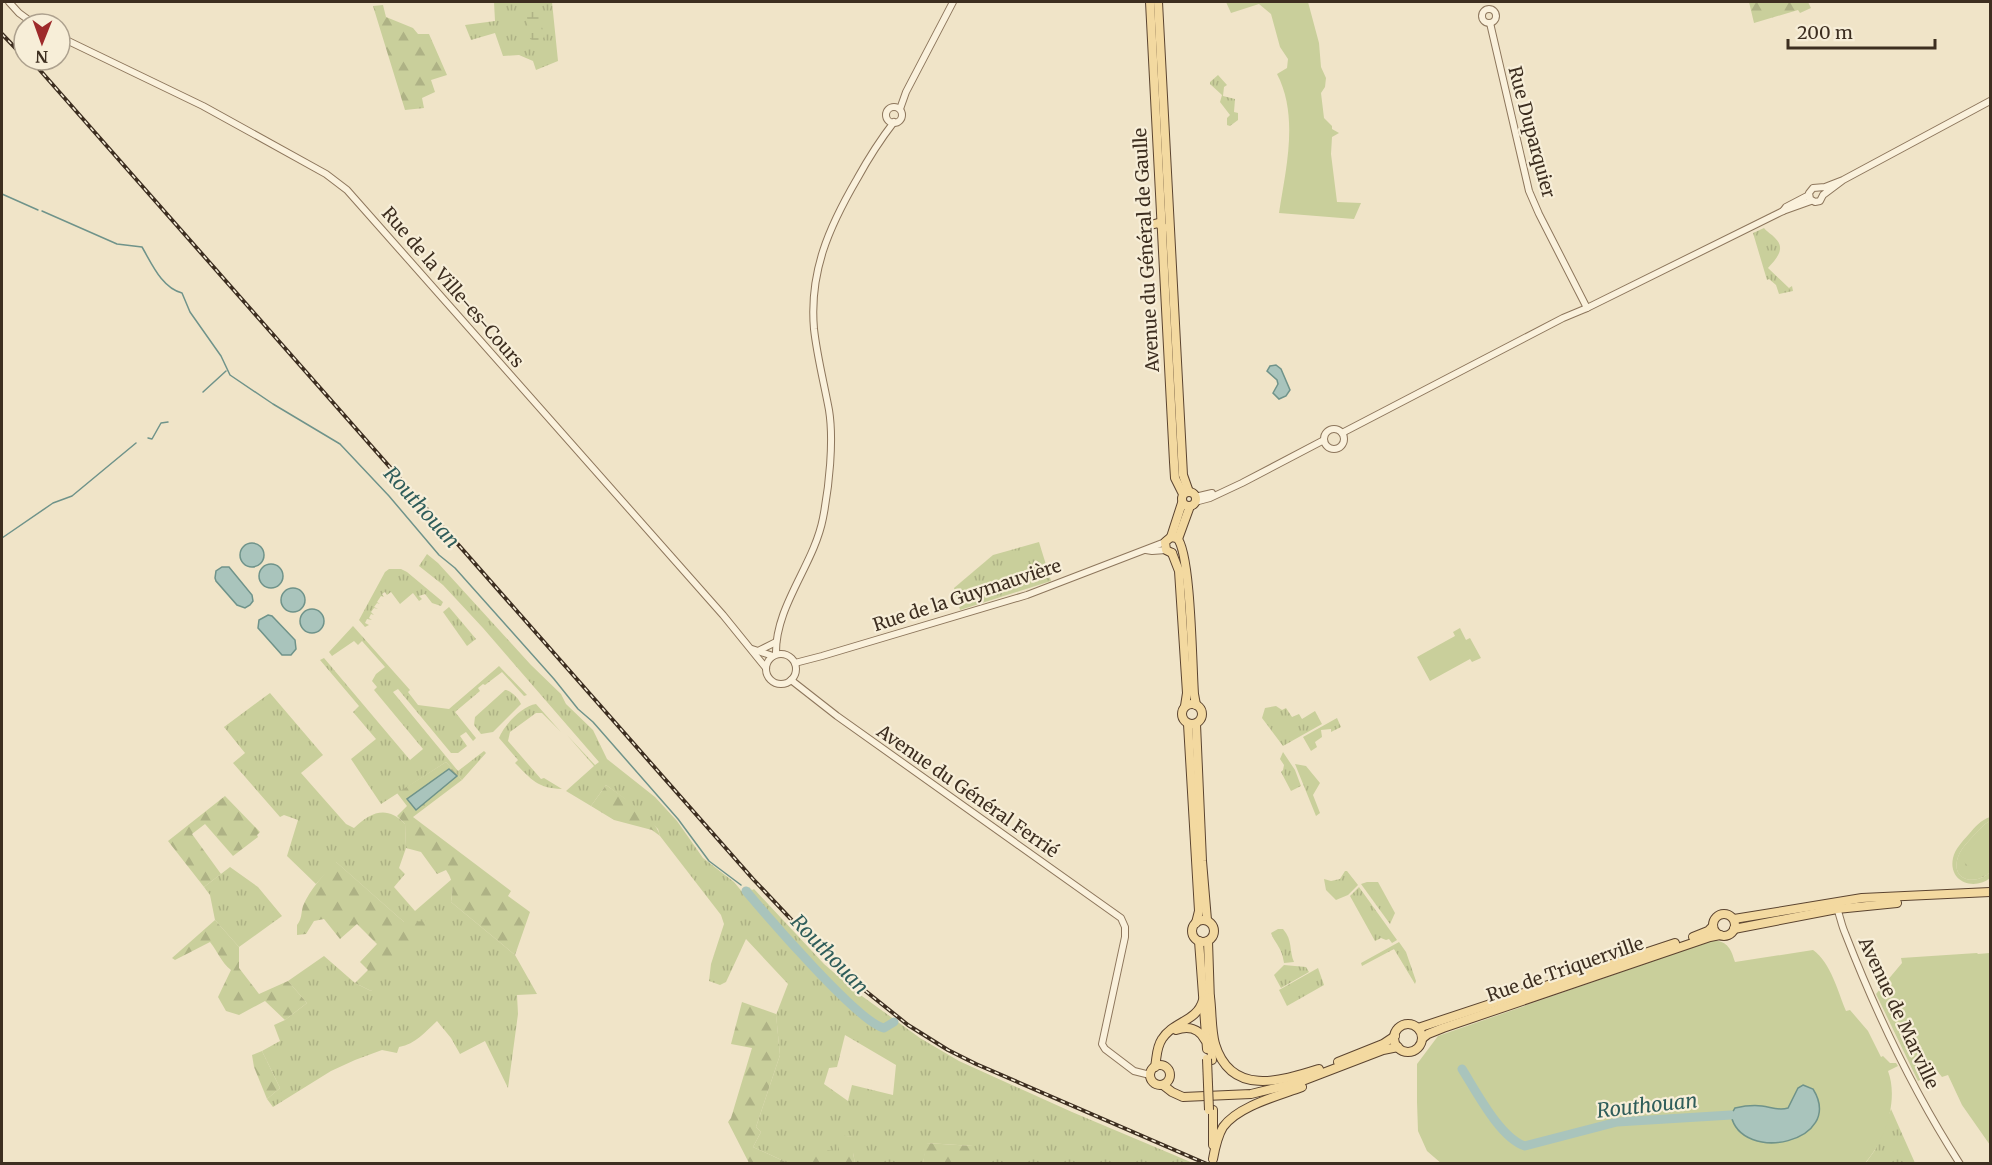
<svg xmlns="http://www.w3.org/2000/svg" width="1992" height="1165" font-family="Merriweather,serif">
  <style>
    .grass { fill: url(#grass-tufts); fill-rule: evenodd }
    .forest { fill: url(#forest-firs) }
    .wetland { fill: url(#wetland-marsh) }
    .garden { fill: #c9cf9b }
    .water { fill: #a9c4bc; stroke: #6f938a; stroke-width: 1.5 }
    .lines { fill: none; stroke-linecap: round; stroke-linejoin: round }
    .stream { stroke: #6f938a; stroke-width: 1.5 }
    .river { stroke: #a9c4bc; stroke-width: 9 }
    .tertiary-casing { stroke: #8d765c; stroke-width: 8 }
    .primary-casing { stroke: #5b4430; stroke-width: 10 }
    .tertiary { stroke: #faf1dc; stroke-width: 6 }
    .primary { stroke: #f3d9a0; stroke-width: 8 }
    .rail-casing { stroke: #3d2e20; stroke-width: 4 }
    .rail { stroke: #f7eed8; stroke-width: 1.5; stroke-dasharray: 4.5; stroke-linecap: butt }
    .primary-bridge-casing { stroke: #5b4430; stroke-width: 10; stroke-linecap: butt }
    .primary-bridge { stroke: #f3d9a0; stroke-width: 8 }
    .labels { text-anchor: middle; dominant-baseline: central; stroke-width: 4.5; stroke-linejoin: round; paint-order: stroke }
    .street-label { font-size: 18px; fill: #3d2e20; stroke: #f7eed8 }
    .water-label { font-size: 20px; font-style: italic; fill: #2f5d5a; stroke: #f7eed8 }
  </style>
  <defs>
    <pattern id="grass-tufts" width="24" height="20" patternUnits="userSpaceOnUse" patternTransform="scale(1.5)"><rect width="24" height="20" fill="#c9cf9b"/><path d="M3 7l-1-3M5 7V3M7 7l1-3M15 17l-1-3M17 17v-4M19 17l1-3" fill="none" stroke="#aeb285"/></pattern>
    <pattern id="forest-firs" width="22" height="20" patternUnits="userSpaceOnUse" patternTransform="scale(1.5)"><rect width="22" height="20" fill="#c9cf9b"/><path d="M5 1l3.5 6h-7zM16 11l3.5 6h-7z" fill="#aeb285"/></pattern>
    <pattern id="wetland-marsh" width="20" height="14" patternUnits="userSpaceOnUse" patternTransform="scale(1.5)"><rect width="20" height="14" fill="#c9cf9b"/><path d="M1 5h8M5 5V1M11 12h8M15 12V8" fill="none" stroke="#aeb285"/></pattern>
  </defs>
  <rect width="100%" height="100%" fill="#f0e4c8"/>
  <g class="grass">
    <polygon points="494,2 552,2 558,61 536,70 533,61 519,55 503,56 495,33 471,40 465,25 495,21"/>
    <polygon points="1218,75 1227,85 1224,87 1223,96 1235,99 1234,112 1238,113 1238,120 1230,126 1227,125 1227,118 1230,115 1220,102 1222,95 1210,84 1210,82"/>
    <path d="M1764,228C1768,233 1772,234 1775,238C1787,249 1775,260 1768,268L1789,288L1792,286L1793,291L1779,294L1776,285L1769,279L1767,280L1753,233Z"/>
    <polygon points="1039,542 1051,581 960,610 954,588 993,555"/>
    <path d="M427,554L438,563L531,665L561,694L566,704L593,730L607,759L655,797L677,821L703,858L734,882L744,894L749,887L752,890L754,889L824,964L855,991L920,1038L959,1061L1072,1112L1193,1163H973V1146L927,1143L923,1163H855L853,1153V1137L839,1136V1153L812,1163H788L753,1147L761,1132L756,1127L780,1055L776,1015L788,984L746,939L726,982L720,985L709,981L711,964L724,924L721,915L660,836L658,829L625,799L606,785L591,806L566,791L594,766L567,735L595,765L599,762L483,628L443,585L419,566ZM845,1035L896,1065L893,1095L852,1085L848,1101L824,1084L829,1068L837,1067Z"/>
    <polygon points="389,569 401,569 407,572 443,602 441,606 432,603 425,594 419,596 422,599 419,601 413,593 400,604 391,592 387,595 385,592 382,594 384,597 381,596 377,602 380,604 377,603 374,607 378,609 374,608 371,612 374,615 371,614 369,618 372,620 367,619 365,623 369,625 365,627 359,620 385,572"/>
    <polygon points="449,607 476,639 467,646 443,612"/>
    <polygon points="353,626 410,690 408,692 418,705 449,709 499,666 527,695 524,696 502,672 485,685 483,684 478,688 480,691 455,712 476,738 473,741 466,732 460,736 467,746 458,753 451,753 398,689 393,692 458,771 484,751 486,753 462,780 446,762 381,804 351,759 376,739 353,712 359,706 320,660 324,658 410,760 423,749 374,690 377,687 372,681 376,674 385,667 362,641 358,645 354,641 332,656 329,652"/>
    <path d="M505,690C511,690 519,699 521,704L493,732L481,734L474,725L475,717Z"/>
    <path d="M270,693L323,755L301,773L346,824L354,828C371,812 387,805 405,824L406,848L399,868L405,874L394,887L415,911L452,879L453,886L451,902L515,955L537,994L517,995L518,1014L508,1088L485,1041L460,1054L451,1038L437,1021C425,1032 416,1044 399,1047L397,1053L382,1050L355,1060L331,1071L273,1107L267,1099L280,1088L262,1051L280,1041L274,1025L285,1020L307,1003L288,981L324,956L355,983L371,991L411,922H404L336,862L316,884L287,856L298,820L284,815L280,817L233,763L245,753L224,727Z"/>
    <path d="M536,704L561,732L542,713H536L510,732L508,741L541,779L544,778L562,789C537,788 532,780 515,763L518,760L499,738C504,725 522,706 536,704Z"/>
    <polygon points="1276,706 1282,710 1286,708 1292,717 1299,714 1302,719 1315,711 1322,724 1283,746 1262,718 1265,708"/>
    <polygon points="1337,718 1341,727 1331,732 1331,729 1321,730 1322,737 1315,742 1317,747 1311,751 1303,737"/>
    <polygon points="1283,752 1295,770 1301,786 1291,791 1281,772 1283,770 1284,765 1280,759"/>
    <polygon points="1295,764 1306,766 1320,783 1313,795 1320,813 1316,816"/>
    <path d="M1990,821V872C1976,886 1950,881 1958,857C1962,845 1977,833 1985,824Z"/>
    <polygon points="230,867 258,887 282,916 239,947 215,920 210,895 204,887"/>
    <polygon points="1345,871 1347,871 1358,885 1348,895 1336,900 1326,890 1324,879 1331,881 1340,879"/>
    <polygon points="1367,882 1378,882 1395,913 1390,924 1361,884"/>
    <polygon points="1359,887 1397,940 1392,943 1389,939 1386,940 1381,938 1375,941 1350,896"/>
    <path d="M1278,929H1283C1293,940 1289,951 1294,962L1284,963C1282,947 1275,944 1271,933Z"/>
    <polygon points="1399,942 1406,952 1416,981 1415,984 1394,949 1362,966 1361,963"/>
    <polygon points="1284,965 1306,967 1309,972 1281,988 1274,975"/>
    <polygon points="1318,968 1324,985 1287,1006 1279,990"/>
    <polygon points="1891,1109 1915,1163 1865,1164 1875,1150"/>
  </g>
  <g class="forest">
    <polygon points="1749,2 1808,2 1811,8 1800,13 1798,10 1754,23"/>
    <polygon points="383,5 386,17 413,28 418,34 429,34 447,75 431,80 435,92 422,98 424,108 405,110 373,6"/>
    <path d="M446,762L462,780L413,817L511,891L508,896L530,912L515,955L451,902C453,888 454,882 446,870L437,874L421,852L406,848L405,824L397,816L407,806L397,793Z"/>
    <path d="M606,785C621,796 656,818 660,836L652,830L614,820L591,806Z"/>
    <polygon points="225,796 260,832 257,835 258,837 233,856 205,824 192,834 221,874 204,887 168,841"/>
    <path d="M335,861L404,922L427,921L431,926L371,991L355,983L368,970L360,962L377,944L357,924L340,939L324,919L314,921L306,934L297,935V925C302,919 301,913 303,906C310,889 324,875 335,861Z"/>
    <path d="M215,920L239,947V968L259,994L288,981L307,1003L285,1020L265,1001L239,1015L226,1011L218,997L231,970C221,962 218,952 210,942L175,960L172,958Z"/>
    <polygon points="742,1002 776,1014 780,1055 756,1127 761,1132 753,1147 788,1163 749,1163 728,1122 731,1118 752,1048 731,1044"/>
    <polygon points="262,1051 280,1088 267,1099 254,1067 252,1055"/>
    <polygon points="839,1135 853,1137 853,1153 855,1163 812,1163 811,1153 816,1148 839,1152"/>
    <polygon points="926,1143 973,1146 973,1163 923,1163"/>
  </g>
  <polygon class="wetland" points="525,2 540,2 539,10 544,37 539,43 530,39"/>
  <g class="garden">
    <path d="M1226,2H1308L1319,43L1321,67L1326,78L1325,87L1321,93L1324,118L1332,126V129L1339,133L1332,137L1331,154L1337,202L1361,203L1354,219L1279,213C1286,168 1299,116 1277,74L1287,68L1288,59L1280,47L1271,14L1259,4L1231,13Z"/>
    <polygon points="1460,628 1466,640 1470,638 1481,658 1472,662 1470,659 1430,681 1417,657 1455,636 1453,632"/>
    <path d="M1990,817V821L1985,824C1977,833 1962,845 1958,857C1950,881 1976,886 1990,872V878C1974,891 1948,882 1953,858C1955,849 1962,842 1969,834C1975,827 1981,820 1990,817Z"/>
    <polygon points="1990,823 1990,866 1981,877 1960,859"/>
    <path d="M1714,940C1728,942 1731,949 1735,962L1813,950C1831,963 1838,992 1846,1011L1850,1010L1868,1031L1881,1057L1883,1056L1890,1063H1896L1898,1066L1888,1071C1899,1100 1885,1141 1865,1163L1442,1164L1427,1151L1418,1131L1417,1102V1064L1438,1036Z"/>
    <polygon points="1977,953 1978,954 1990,953 1990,1145 1962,1105 1948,1075 1942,1077 1938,1072 1918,1081 1876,994 1902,963 1901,958"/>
  </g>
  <g class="water">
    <polygon points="1276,365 1281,369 1290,390 1286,396 1279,399 1273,393 1278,384 1277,380 1267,371 1270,366"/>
    <circle cx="252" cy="555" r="12"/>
    <circle cx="271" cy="576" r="12"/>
    <polygon points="222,567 229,567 252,595 253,601 250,605 245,608 237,605 216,581 215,578 216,571"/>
    <circle cx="293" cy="600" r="12"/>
    <circle cx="312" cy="621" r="12"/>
    <polygon points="268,615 272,616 295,640 296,649 291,655 282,655 258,628 259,620"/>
    <polygon points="449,769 457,776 416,810 407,799"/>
    <path d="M1803,1085L1813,1089C1846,1142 1741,1165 1731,1115L1735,1108C1744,1106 1753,1105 1762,1106C1771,1107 1778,1111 1788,1108L1798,1088Z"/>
  </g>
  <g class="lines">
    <g class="stream">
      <polyline points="2,194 38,210"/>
      <path d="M42,211L117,244L142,247C152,264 162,288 182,293L190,312L221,356L230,375L273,404L340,444L389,496L439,555L455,568L554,679L578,709L593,722L678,819L709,861L741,885"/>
      <polyline points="203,392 226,371"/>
      <polyline points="148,438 152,439 161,423 168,422"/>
      <polyline points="2,538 53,503 72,496 136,443"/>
    </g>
    <g class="river">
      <path d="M746,891C767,916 859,1023 884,1028L894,1022"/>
      <path d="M1462,1069C1476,1091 1500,1138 1525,1146L1617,1122L1731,1115"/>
    </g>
    <defs>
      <g id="tertiary">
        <polyline points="9,2 19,13 34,24"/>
        <circle cx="1489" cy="16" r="7"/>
        <polyline points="1490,23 1529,191 1539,214 1587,308"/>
        <polyline points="60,37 203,106 326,174 347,190 723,615 766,668"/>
        <circle cx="894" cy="115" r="8"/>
        <polyline points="900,109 906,92 953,2"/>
        <polyline points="1843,180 1823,195 1820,201 1815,202 1810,199 1809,193 1813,188 1825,187 1843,180 1990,101"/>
        <polyline points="1783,211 1786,207 1809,195"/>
        <circle cx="1334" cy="439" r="10"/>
        <polyline points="1342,433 1563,318 1587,308 1783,211 1811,201"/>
        <polyline points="1195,497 1212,493"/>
        <polyline points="1195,502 1210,498 1242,483 1324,440"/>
        <polyline points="1146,550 1152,551 1166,550"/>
        <polyline points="752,649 773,656"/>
        <polyline points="760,650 776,642"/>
        <path d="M776,654C775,606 814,565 823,518C829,487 834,441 829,410C824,383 817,356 814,329C809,272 829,227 857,179C868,159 880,140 894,122"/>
        <circle cx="781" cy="669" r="15"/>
        <polyline points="795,663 822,656 1027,595 1165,542"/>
        <polyline points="791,680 837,716 1121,918 1125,927 1125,937 1102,1044 1105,1049 1134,1071 1150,1075"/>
        <path d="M1836,906C1840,915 1841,924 1845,933C1876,1013 1913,1091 1960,1164"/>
      </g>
      <g id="primary">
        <polyline points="1150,2 1174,462 1175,478 1183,494"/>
        <polyline points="1158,2 1183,475 1189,492"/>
        <polyline points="1147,226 1158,223 1164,228"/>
        <circle cx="1189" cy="499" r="7"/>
        <path d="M1171,537L1177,538C1191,552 1192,668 1194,694L1196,705"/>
        <polyline points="1178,539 1190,506"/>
        <polyline points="1172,553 1179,571 1187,693 1185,706"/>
        <polyline points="1172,553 1166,550 1165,542 1171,537 1182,503"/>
        <circle cx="1192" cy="714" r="10"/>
        <polyline points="1188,724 1199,911 1196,923"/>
        <polyline points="1196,724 1202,861 1207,920"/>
        <circle cx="1724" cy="925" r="11"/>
        <polyline points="1734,919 1862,898 1990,892"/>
        <circle cx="1203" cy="931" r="11"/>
        <polyline points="1734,929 1837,909 1897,903"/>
        <polyline points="1693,937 1708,931 1713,926"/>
        <polyline points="1199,941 1207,1049"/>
        <polyline points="1208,941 1210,1002"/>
        <path d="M1210,997C1212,1012 1211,1029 1215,1044C1231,1097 1281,1081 1319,1069"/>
        <circle cx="1408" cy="1038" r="14"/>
        <polyline points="1418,1028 1675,943"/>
        <path d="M1176,1030C1188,1026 1199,1028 1205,1040"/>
        <polyline points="1423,1038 1428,1034 1443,1028 1710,937 1720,935"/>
        <polyline points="1211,1042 1212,1060"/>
        <polyline points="1338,1062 1383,1044 1395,1036"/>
        <circle cx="1160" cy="1075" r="10"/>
        <path d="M1155,1067C1157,1057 1156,1048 1162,1039C1173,1021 1197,1022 1203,1000"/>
        <polyline points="1163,1085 1172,1092 1183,1097 1251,1094 1297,1083 1383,1050 1398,1047"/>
        <polyline points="1213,1145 1213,1110"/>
        <path d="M1213,1159C1215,1148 1217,1137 1223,1127C1238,1106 1278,1096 1302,1087"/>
      </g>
    </defs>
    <use href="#tertiary" class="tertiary-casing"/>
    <use href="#primary" class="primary-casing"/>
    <use href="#tertiary" class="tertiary"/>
    <use href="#primary" class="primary"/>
    <defs>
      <g id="rail">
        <polyline points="2,34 24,57"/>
        <polyline points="31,60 753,879 838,969 908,1025 948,1050 976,1064 1207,1164"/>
      </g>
    </defs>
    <use href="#rail" class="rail-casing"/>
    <use href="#rail" class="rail"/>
    <defs>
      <polyline id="primary-bridge" points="1207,1059 1209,1110"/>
    </defs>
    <use href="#primary-bridge" class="primary-bridge-casing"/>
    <use href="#primary-bridge" class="primary-bridge"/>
  </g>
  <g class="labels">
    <g class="street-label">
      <text transform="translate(1532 132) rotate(75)">Rue Duparquier</text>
      <text transform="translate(1146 250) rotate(-93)">Avenue du Général de Gaulle</text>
      <text transform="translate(453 287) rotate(49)">Rue de la Ville-es-Cours</text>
      <text transform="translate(967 595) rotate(-18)">Rue de la Guymauvière</text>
      <text transform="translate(968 791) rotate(35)">Avenue du Général Ferrié</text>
      <text transform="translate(1565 969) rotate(-19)">Rue de Triquerville</text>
      <text transform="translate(1899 1013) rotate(65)">Avenue de Marville</text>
    </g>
    <g class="water-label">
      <text transform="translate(422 507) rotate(48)">Routhouan</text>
      <text transform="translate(830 954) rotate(46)">Routhouan</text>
      <text transform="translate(1647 1105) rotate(-6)">Routhouan</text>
    </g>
  </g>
  <rect width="1992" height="1165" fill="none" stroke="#3d2e20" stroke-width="6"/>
  <g transform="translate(42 42) rotate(181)"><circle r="28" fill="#f7eed8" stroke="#ada18e" stroke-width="1.5"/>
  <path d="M0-4.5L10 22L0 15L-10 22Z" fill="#9e2a2b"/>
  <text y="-9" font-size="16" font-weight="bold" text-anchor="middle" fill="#3d2e20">N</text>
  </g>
  <path d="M1788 39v9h147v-9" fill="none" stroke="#3d2e20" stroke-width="3"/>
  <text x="1797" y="39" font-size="18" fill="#3d2e20" stroke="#f7eed8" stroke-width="4.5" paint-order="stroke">200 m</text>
</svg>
